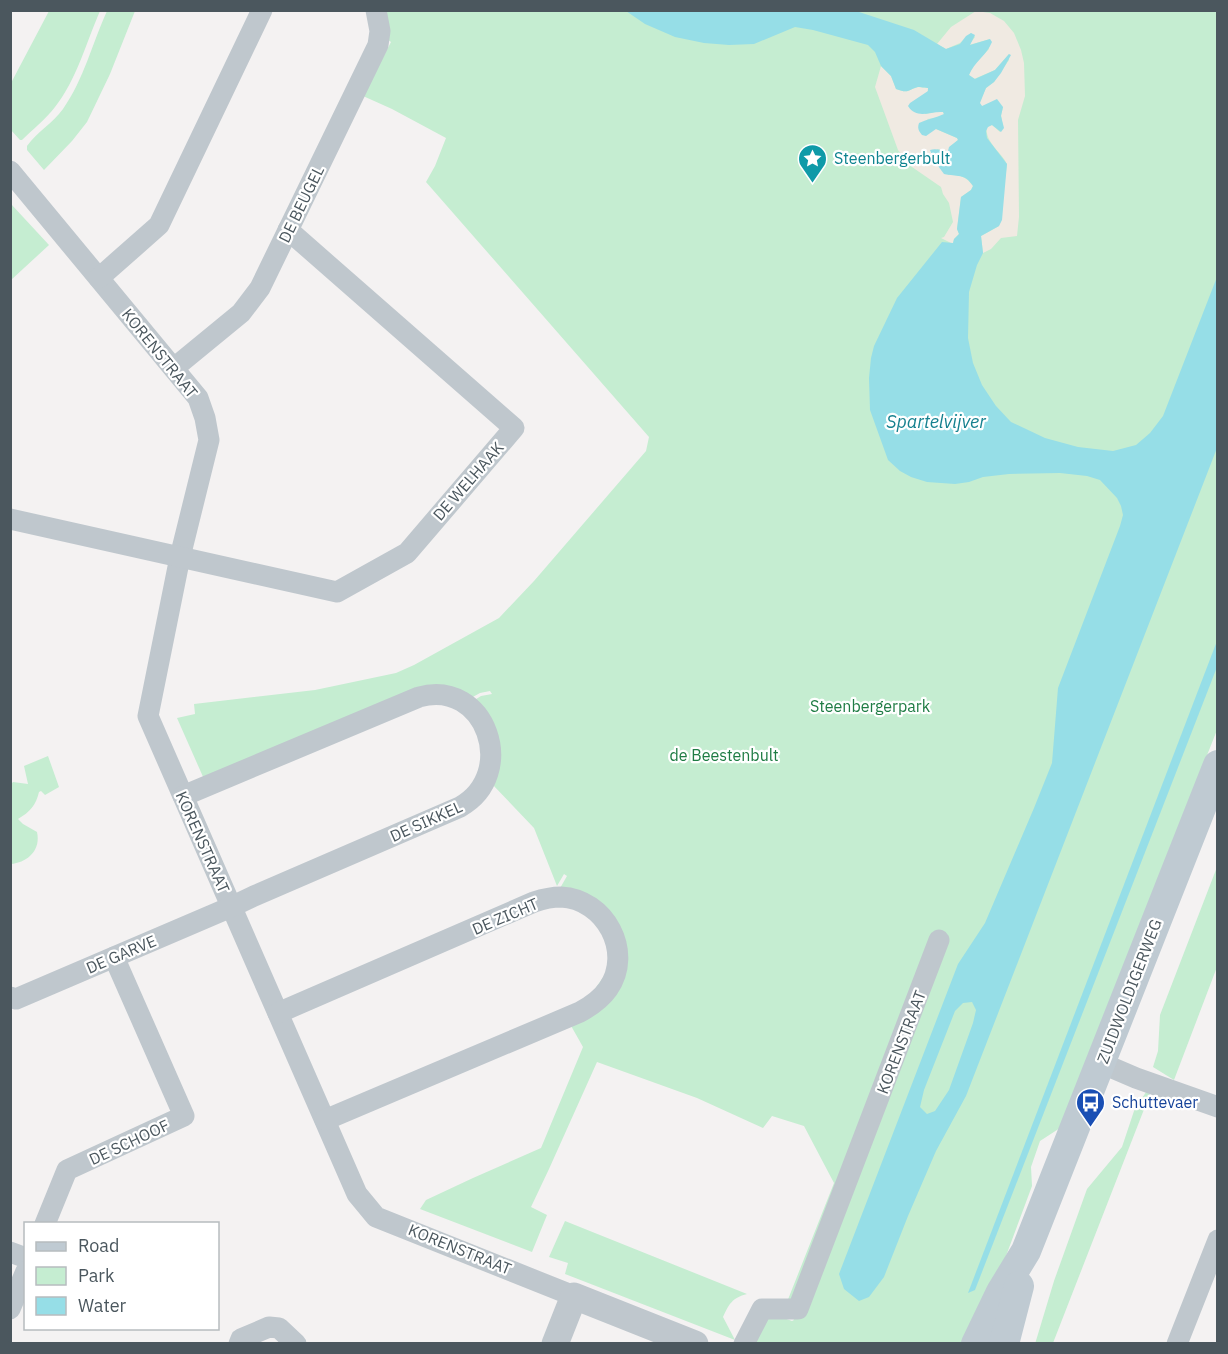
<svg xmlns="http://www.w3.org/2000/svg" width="1228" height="1354" font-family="'IBM Plex Sans',sans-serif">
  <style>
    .green { fill: #c5edd1 }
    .sand { fill: #f0eae2 }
    .water { fill: #96dee7; fill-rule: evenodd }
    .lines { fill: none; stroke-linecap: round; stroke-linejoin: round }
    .minor { stroke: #bfc7cd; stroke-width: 21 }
    .tertiary { stroke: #bfc7cd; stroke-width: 27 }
    .secondary { stroke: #bfcad2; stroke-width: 30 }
    .labels { text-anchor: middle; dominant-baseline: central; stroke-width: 4.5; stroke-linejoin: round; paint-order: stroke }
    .culture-label { font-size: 16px; fill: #0d838f; stroke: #fff; text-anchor: start }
    .street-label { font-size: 16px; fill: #4b575e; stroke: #fff }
    .park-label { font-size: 16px; fill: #1f7c44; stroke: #fff }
    .transit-label { font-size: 16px; fill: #164399; stroke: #fff; text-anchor: start }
    .water-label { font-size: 18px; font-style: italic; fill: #16818f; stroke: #fff }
  </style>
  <rect width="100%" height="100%" fill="#f4f2f2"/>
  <g class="green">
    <path d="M49,11H100C86,43 77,79 55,107C45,120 33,129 22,140H20L11,130V83Z"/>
    <path d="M107,11H135L110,74L87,122L72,141L44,170L27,150V146C37,132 53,123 63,109C84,79 92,44 107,11Z"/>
    <polygon points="385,11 1217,11 1217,730 1060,1128 1040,1141 1031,1167 1032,1186 1003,1264 969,1343 754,1343 770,1313 792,1321 794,1320 787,1302 834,1183 804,1126 772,1116 763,1128 697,1098 597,1062 549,1169 531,1207 547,1215 532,1252 420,1209 426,1200 473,1178 541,1148 583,1047 570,1024 624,948 559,890 567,876 564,874 557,886 534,828 492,784 473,701 481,696 492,694 490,691 480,693 471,698 460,692 204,779 177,718 195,714 194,704 315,690 396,673 414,665 499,618 534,581 646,451 649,437 426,182 435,166 446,138 392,109 363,96 391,42 387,39"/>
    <polygon points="11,204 49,245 11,280 10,280"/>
    <path d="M48,756L59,787L45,795L41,791L39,792C36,805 30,812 18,819L23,824L37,832C41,850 28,862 11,864V784L13,782L28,784L24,766Z"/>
    <polygon points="1217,867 1217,967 1174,1080 1153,1067 1158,1051 1160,1015"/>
    <polygon points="1146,1092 1150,1094 1053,1343 1035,1344 1054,1281 1087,1189 1122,1147 1134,1111"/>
    <path d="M565,1221L747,1294C732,1298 729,1304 723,1317L735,1340L565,1274L568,1263L549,1257Z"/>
  </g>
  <g class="sand">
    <path d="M976,11L990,13L1004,21L1014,33L1021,50L1024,63L1025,96L1018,120L1019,217L1017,236L1001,238L991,249L983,253L981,236L999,226L1007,164C1001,152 984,141 987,127L992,125L1000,132L1003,128L1001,115L1003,107L982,106L979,103L986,88L994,82L1009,60V54L995,70L974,79L969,75L972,67L989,49L990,39L969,45L975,37L971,33L960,43L946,49L937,44L951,27Z"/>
    <path d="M881,66L891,76L896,89C909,94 907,90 918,87C921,87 925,88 928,88L925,114L939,111L943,112L944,115L936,118L927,119L936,129L957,138L958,140L950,147L948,151H943L937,149L948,175C960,175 966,176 973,186L971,190L961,197L957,229L959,234L954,239L953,244L941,238L944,237L953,222L949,203L943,194L941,187L912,167L898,150L875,87Z"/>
  </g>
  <g class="water">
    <path d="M626,11H856L914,30L946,49L960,44L966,36L971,33L975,35L970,45L990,39L992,42C987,55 974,62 969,75L975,79L995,70L1009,54L1011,55L1001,73L994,82L986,88L980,103L982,106L997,99L1003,107L1001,116L1004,128L1001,132L992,125L988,127L986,131L987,138L1007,164L1002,220L999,226L981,236L983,253L977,265L969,292L968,338L973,363L982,385L996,406L1011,422L1045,438L1078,447L1113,451L1136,445L1150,433L1163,416L1217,277V448L966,1096L936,1151L908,1216L884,1277L869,1297L859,1301L844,1289L839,1274L958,964L985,923L1034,808L1052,763L1058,688L1120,526L1123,515L1121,506L1117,498L1100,480L1087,476L1060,473L1009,474L983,477L969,482L955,484L927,482L911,477L900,471L888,460L870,410L869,378L871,358L874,346L897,298L942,242L953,243L954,239L959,234L957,229L961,197L971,190L973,186C965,173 957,177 944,174C938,166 933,159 930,150C937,148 941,151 948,151L949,147L958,140L957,138L936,129L926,136L922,135C919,131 917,129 919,123C927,119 936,118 944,114L943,112C930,111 917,120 908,106L910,103L928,91V88C927,88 919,87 918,87C907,90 909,94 896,89L891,76L881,66L875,52L868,45L813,30L795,27L754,44L729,45L704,43L675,37L645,24ZM972,1002L976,1010L973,1023L949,1090L935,1111L927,1114L920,1107L924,1090L955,1011L963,1003Z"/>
    <polygon points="1217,641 1217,667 975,1290 968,1293"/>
  </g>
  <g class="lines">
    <g class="minor">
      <polyline points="10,171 198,398 205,418 209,440 180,557 148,716 357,1194 376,1217 574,1296"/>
      <polyline points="99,278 159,225 262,10"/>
      <polyline points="174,368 241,313 260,288 378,45 380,31 376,10"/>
      <polyline points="10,519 337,592 407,553 514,428 288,230"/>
      <path d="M10,997L16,999L231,907L254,896L460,807C519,774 486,678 419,697L183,796"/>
      <path d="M278,1013L534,902C543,899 552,897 561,897C605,899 634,952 608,989C601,999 591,1006 580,1012L325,1120"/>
      <polyline points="1101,1063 1136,1078 1218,1107"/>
      <polyline points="45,1224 67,1170 184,1116 114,957"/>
      <polyline points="10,1252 26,1258"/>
      <polyline points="10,1309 26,1271"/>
      <polyline points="239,1344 241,1339 269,1327 279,1328 296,1344"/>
      <polyline points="744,1344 762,1309 798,1309 939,940"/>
      <polyline points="1177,1344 1218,1240"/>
    </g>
    <polyline class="tertiary" points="555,1344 574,1296 695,1344"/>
    <g class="secondary">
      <polyline points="976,1344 1001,1292 1026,1251 1218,765"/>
      <polyline points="1004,1344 1019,1286"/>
    </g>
  </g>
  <defs>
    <symbol id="sight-pin" viewBox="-11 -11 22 30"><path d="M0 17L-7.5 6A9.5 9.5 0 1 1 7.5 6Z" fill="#0f9aa8" stroke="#fff"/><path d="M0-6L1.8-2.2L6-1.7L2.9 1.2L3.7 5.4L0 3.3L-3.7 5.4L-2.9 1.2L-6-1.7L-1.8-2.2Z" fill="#fff"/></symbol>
    <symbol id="bus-pin" viewBox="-11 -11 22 30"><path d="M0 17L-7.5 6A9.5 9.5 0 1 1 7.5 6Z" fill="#1a4fb4" stroke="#fff"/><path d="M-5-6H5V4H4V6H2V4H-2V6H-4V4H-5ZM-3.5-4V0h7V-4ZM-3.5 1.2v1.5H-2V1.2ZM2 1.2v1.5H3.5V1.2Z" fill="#fff"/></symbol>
  </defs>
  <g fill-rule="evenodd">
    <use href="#sight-pin" x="796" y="142" width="33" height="45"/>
    <use href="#bus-pin" x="1074" y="1086" width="33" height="45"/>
  </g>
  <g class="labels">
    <g class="culture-label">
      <text x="834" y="158">Steenbergerbult</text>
    </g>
    <g class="street-label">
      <text transform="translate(301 204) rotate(-64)">DE BEUGEL</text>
      <text transform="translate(160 353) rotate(51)">KORENSTRAAT</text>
      <text transform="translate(468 481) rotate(-49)">DE WELHAAK</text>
      <text transform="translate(426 821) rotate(-24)">DE SIKKEL</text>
      <text transform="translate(203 842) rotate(66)">KORENSTRAAT</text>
      <text transform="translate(505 916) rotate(-23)">DE ZICHT</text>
      <text transform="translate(121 954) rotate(-23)">DE GARVE</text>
      <text transform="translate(1129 991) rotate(-69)">ZUIDWOLDIGERWEG</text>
      <text transform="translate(901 1042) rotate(-69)">KORENSTRAAT</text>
      <text transform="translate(129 1142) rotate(-25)">DE SCHOOF</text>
      <text transform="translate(460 1249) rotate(22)">KORENSTRAAT</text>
    </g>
    <g class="park-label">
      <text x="870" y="706">Steenbergerpark</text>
      <text x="724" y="755">de Beestenbult</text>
    </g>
    <g class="transit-label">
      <text x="1112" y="1102">Schuttevaer</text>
    </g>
    <g class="water-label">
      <text x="936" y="421">Spartelvijver</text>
    </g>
  </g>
  <rect width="1228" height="1354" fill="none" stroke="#4b575e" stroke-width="24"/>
  <rect x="24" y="1222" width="195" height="108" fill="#ffffff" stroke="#b7bcbf" stroke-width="1.5"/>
  <rect x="36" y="1242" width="30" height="9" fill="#bfcad2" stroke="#b7bcbf" stroke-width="1.5"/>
  <text x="78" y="1252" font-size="18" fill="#4b575e">Road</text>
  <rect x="36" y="1267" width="30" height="18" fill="#c5edd1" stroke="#b7bcbf" stroke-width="1.5"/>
  <text x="78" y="1282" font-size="18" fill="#4b575e">Park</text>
  <rect x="36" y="1297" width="30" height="18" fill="#96dee7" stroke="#b7bcbf" stroke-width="1.5"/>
  <text x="78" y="1312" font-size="18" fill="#4b575e">Water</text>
</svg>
